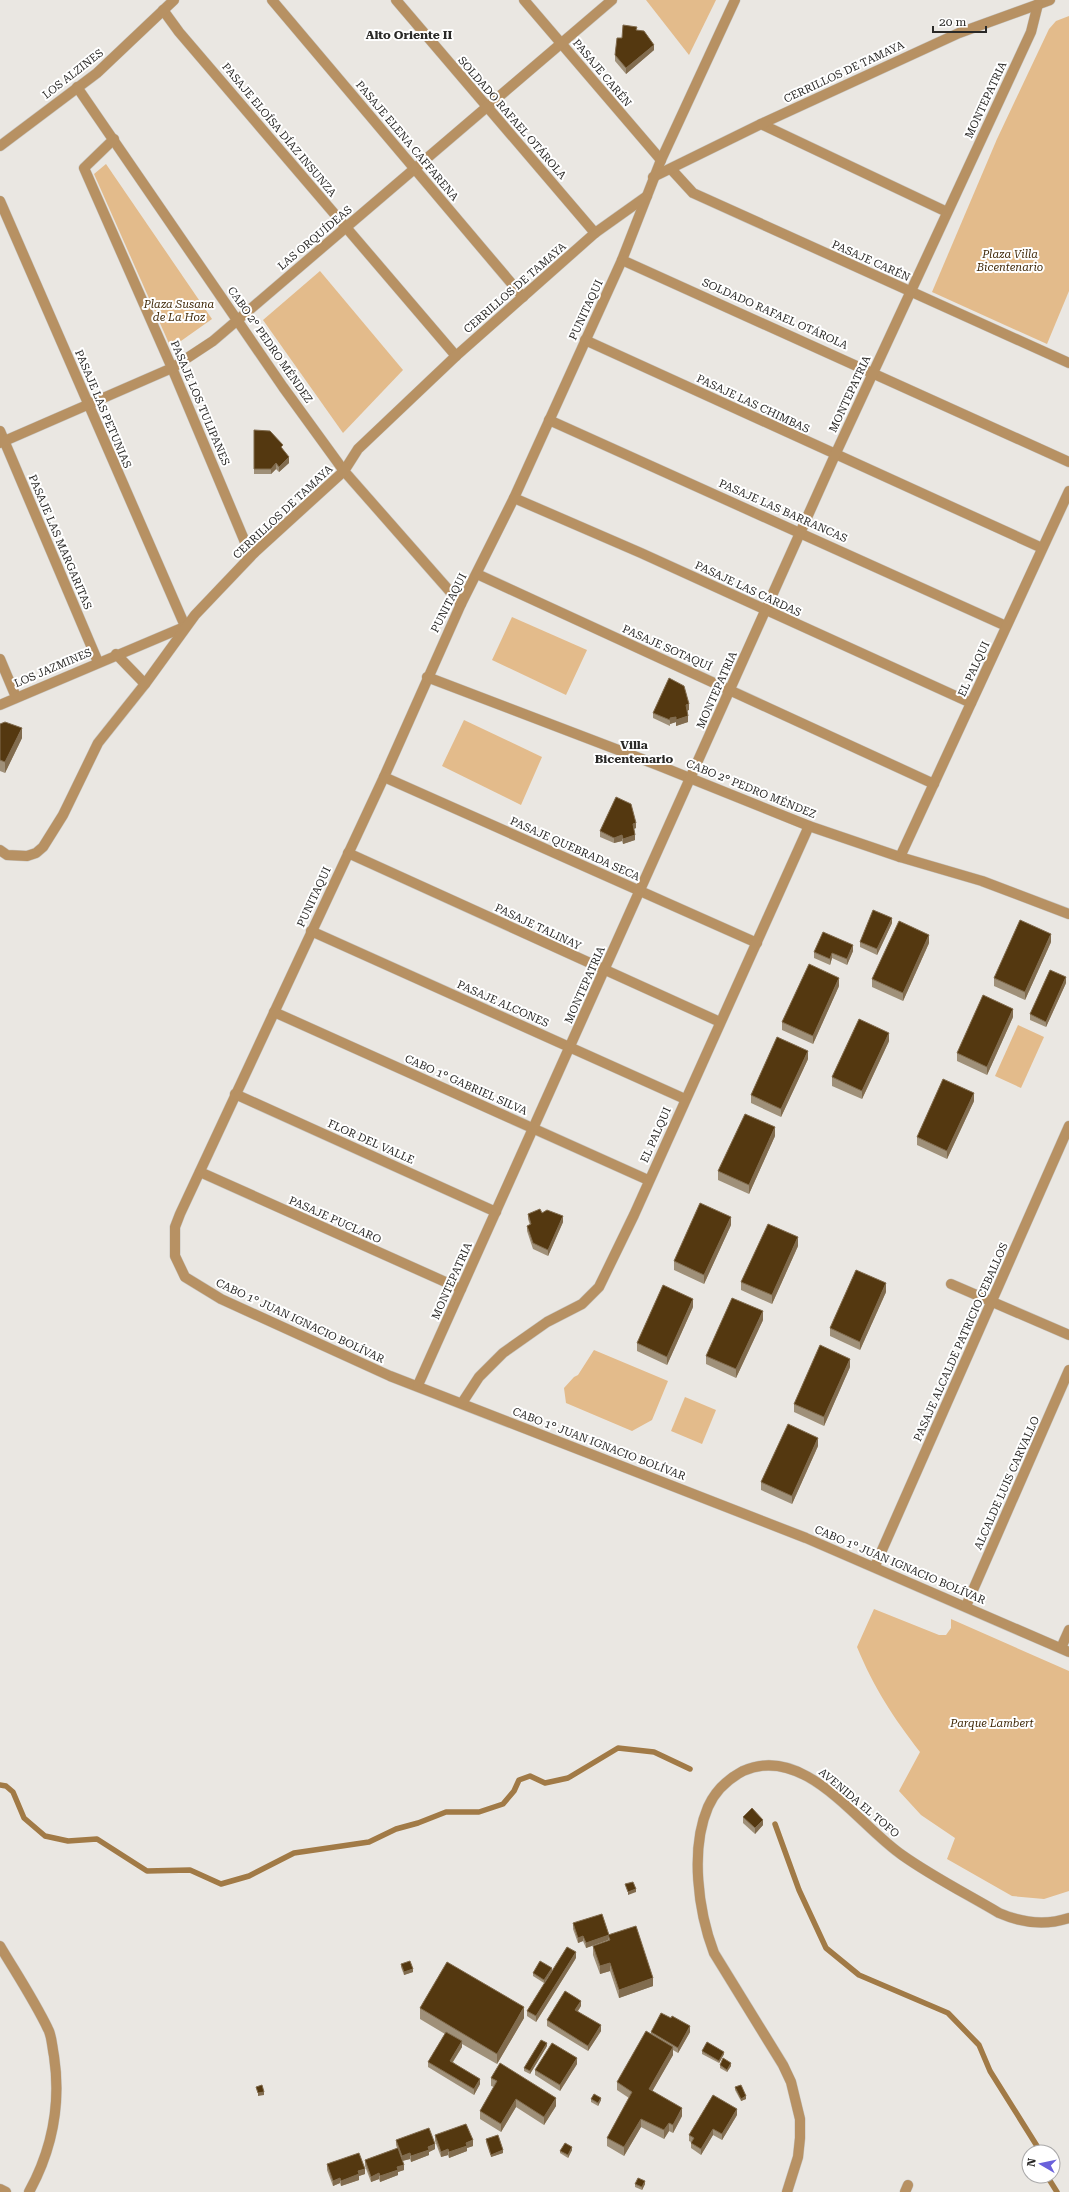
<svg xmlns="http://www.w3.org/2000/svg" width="1069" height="2192" font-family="'Roboto Serif',serif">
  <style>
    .green { fill: #e3bb8b }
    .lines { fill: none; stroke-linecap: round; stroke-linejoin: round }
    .stream { stroke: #a17a46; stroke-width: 5.5 }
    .minor-casing { stroke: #c7c5c0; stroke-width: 11 }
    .tertiary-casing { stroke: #c7c5c0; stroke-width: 11 }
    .minor { stroke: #b79163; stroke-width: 10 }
    .tertiary { stroke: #b79163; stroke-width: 10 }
    .wall { fill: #9f9079 }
    .shaded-wall { fill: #816c4f }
    .building { fill: #543810; stroke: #816c4f }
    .labels { text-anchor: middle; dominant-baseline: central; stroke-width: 4; stroke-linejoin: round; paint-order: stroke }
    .street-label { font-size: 11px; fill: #2a2927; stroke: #fff }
    .park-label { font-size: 11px; font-style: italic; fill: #402909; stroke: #fff }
    .neighbourhood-label { font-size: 12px; font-weight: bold; fill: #2a2927; stroke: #fff }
  </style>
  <rect width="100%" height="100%" fill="#eae7e2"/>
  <g class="green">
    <polygon points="646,0 716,0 689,55"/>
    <polygon points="1069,16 1069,291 1047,344 932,292 997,139 1049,29 1056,21"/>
    <polygon points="106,164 212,319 171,348 94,174"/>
    <polygon points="320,271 403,370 343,433 263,320"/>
    <polygon points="512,617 587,650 566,695 492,660"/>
    <polygon points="464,720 542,757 521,805 442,766"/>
    <polygon points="1018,1025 1044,1037 1021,1088 995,1076"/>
    <polygon points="594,1350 668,1381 652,1420 632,1431 566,1403 564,1388 574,1377 578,1375"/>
    <polygon points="685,1397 716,1410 702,1444 671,1431"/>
    <path d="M874,1609L939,1635H946L951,1628V1619L1069,1671V1891L1044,1899L1012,1896L947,1859L955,1838L921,1815L899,1791L920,1752C893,1717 874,1688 857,1647Z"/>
  </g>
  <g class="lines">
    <g class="stream">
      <polyline points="0,1785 6,1786 13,1792 24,1818 45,1836 68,1841 97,1839 147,1871 190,1870 221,1884 249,1876 294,1853 369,1842 396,1829 418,1823 446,1812 479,1812 503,1804 514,1791 519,1780 530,1776 545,1783 568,1778 618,1748 654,1752 690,1769"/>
      <polyline points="775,1824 799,1890 826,1948 859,1975 948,2013 979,2045 990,2071 1037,2146 1039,2152"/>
      <polyline points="1047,2176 1057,2192"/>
    </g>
    <defs>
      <g id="minor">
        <polyline points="272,0 523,297"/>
        <polyline points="396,0 595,233"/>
        <polyline points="524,0 661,160"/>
        <polyline points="735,0 661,160 622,260 514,498 461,604 384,777 180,1214 175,1227 175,1256 185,1277 221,1299 390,1376 806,1538 1069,1652"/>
        <polyline points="163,10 179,32 456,356"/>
        <polyline points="77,87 283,387 344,471 461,604"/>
        <polyline points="761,124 947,212"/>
        <polyline points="114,139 84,168 172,368 245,542 254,553"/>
        <polyline points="0,146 97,73 174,0"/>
        <polyline points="671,169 693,193 1069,363"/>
        <polyline points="653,177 761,124 959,33 1050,0"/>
        <polyline points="0,201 185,626"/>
        <polyline points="622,260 1069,462"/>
        <polyline points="585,340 1042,548"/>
        <polyline points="549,420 1006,626"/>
        <polyline points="0,431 98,662"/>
        <polyline points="0,443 172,368 213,341 612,0"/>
        <polyline points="514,498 641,553 971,703"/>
        <polyline points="477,574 934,784"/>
        <polyline points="116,654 145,684"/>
        <polyline points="0,659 16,697"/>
        <polyline points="427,677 660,766 809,826 900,857 982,881 1069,914"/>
        <polyline points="0,705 184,627"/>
        <polyline points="384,777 757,943"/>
        <polyline points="0,850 7,855 27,856 36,853 43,847 63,815 98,743 145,684 195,615 254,553 344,471 358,449 456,356 595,233 647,196"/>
        <polyline points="348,853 720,1022"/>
        <polyline points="900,857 1069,491"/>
        <polyline points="311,931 685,1099"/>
        <polyline points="274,1012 648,1180"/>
        <polyline points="235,1094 496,1212"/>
        <polyline points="200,1172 461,1289"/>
        <polyline points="951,1284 1069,1335"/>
        <polyline points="418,1385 835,455 1031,32 1038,4"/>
        <polyline points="462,1403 479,1377 503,1353 547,1322 582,1304 599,1287 634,1215 809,826"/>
        <polyline points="875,1566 1069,1126"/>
        <polyline points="966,1606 1069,1370"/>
        <polyline points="1061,1648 1069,1630"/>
        <path d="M0,1946C16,1973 34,2000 48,2029C52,2036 52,2047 54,2056C61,2103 52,2150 29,2192"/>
        <polyline points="0,2189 6,2192"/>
        <polyline points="905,2192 908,2185"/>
      </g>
      <path id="tertiary" d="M787,2192L798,2157L800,2138V2119L791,2082L783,2065L714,1953C698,1911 690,1849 708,1807C715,1791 728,1779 743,1771C805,1743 858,1825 902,1855C933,1877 967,1894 999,1913C1022,1923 1045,1926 1069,1918"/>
    </defs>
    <use href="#minor" class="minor-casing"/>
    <use href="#tertiary" class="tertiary-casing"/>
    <use href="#minor" class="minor"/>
    <use href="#tertiary" class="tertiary"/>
  </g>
  <g class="wall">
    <polygon points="637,31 654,50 626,74 615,61 615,55 622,38"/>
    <polygon points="254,430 283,450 289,463 279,472 276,469 271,474 254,474"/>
    <polygon points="687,710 688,722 676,726 676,722 670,724 670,726 653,718 653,713 689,710"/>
    <polygon points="0,724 22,738 5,773 0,771"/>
    <polygon points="636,828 634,829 635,840 623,844 622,841 614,843 600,837 600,831"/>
    <polygon points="892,923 877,955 860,947 860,942"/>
    <polygon points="1051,942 1025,1000 994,986 994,978"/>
    <polygon points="929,943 903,1001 872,987 872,979"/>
    <polygon points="853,951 847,965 832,958 830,965 814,958 814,952"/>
    <polygon points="1066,983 1046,1027 1030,1020 1030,1014"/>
    <polygon points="839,986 813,1044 782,1030 782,1022"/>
    <polygon points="1013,1017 987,1075 957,1061 957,1053"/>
    <polygon points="889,1041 862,1099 832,1086 832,1077"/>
    <polygon points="808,1059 781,1117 751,1103 751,1095"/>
    <polygon points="974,1101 947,1159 917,1145 917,1137"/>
    <polygon points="775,1136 749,1194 718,1180 718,1171"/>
    <polygon points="542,1213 563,1222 548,1256 533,1249 527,1231 527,1226 530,1225 528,1219 528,1214"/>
    <polygon points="731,1225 704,1284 674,1270 674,1261"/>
    <polygon points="798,1246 772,1304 741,1290 741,1282"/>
    <polygon points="886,1292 860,1350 830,1336 830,1328"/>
    <polygon points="693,1307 667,1365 637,1351 637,1343"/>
    <polygon points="763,1320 736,1378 706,1364 706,1356"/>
    <polygon points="850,1367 824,1426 794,1412 794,1404"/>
    <polygon points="818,1446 792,1504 761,1490 761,1482"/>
    <polygon points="743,1817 763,1825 755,1834 743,1823"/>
    <polygon points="573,1923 609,1935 653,1986 619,1998 610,1971 600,1974 593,1955 593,1946 608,1941 608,1940 586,1948 583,1941 578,1943 573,1929"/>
    <polygon points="576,1958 536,2022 527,2016 527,2011"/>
    <polygon points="401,1964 413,1972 404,1975 401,1967"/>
    <polygon points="552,1968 544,1983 533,1976 533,1973"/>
    <polygon points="581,2006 578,2011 601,2031 588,2051 547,2026 547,2020"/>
    <polygon points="420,2008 524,2018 497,2064 462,2044 462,2047 453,2062 480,2084 474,2095 428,2067 428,2062 445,2034 420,2019"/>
    <polygon points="651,2032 690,2032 678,2053 673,2050 673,2055 652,2091 682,2116 673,2133 669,2131 664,2139 641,2127 624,2156 607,2146 607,2138 629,2098 617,2090 617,2082 651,2034"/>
    <polygon points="547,2046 530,2074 524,2071 524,2068"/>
    <polygon points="702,2051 724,2054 719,2063 702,2054"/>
    <polygon points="577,2064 560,2091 535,2075 535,2070"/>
    <polygon points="720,2065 731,2066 727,2072 720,2068"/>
    <polygon points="491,2078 556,2106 544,2125 516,2107 501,2132 480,2119 480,2111 494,2087 491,2086"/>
    <polygon points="735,2087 746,2099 741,2101 735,2090"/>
    <polygon points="591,2099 601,2100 598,2106 591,2102"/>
    <polygon points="737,2115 722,2140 713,2135 701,2155 691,2148 691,2142 689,2141 689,2135"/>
    <polygon points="435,2135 473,2146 467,2148 467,2151 449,2158 448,2155 441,2157 435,2141"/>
    <polygon points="486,2139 503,2153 491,2157 486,2142"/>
    <polygon points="396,2140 435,2149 429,2152 429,2155 411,2162 410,2159 402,2161 404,2170 398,2172 398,2175 380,2182 379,2179 371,2182 365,2166 365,2160 397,2148 396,2145"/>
    <polygon points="572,2150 568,2158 560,2153 560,2151"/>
    <polygon points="327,2164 365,2174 359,2176 359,2180 341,2186 340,2183 333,2186 327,2170"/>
    <polygon points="635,2184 645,2184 642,2190 635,2187"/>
  </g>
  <g class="shaded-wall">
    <polygon points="654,45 654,50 626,74 626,68"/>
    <polygon points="289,457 289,463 279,472 279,467"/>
    <polygon points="276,463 276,469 271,474 271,469"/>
    <polygon points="689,704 689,710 686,711 686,705"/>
    <polygon points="688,716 688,722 676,726 676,720"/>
    <polygon points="676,717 676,722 670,724 670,726 670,718"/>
    <polygon points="22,728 22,738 5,773 5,762"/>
    <polygon points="636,823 636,828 633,829 633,824"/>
    <polygon points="622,835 622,841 614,843 614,838"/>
    <polygon points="635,835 635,840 623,844 623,839"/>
    <polygon points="892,918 892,923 877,955 877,949"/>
    <polygon points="1051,934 1051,942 1025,1000 1025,992"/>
    <polygon points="929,935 929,943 903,1001 903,993"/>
    <polygon points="853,945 853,951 847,965 847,959"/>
    <polygon points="832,953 832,958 830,965 830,959"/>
    <polygon points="1066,977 1066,983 1046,1027 1046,1022"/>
    <polygon points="839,978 839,986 813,1044 813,1036"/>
    <polygon points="1013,1009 1013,1017 987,1075 987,1067"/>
    <polygon points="889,1033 889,1041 862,1099 862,1091"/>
    <polygon points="808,1051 808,1059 781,1117 781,1109"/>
    <polygon points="974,1093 974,1101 947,1159 947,1151"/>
    <polygon points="775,1127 775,1136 749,1194 749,1185"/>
    <polygon points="563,1216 563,1222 548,1256 548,1250"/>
    <polygon points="731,1217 731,1225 704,1284 704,1275"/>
    <polygon points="798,1237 798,1246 772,1304 772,1295"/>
    <polygon points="886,1283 886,1292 860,1350 860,1342"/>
    <polygon points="693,1299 693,1307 667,1365 667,1357"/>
    <polygon points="763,1311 763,1320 736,1378 736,1369"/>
    <polygon points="850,1359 850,1367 824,1426 824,1417"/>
    <polygon points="818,1438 818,1446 792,1504 792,1496"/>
    <polygon points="763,1820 763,1825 755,1834 755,1828"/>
    <polygon points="636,1889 636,1892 628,1895 628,1892"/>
    <polygon points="609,1935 608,1940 586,1948 586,1943"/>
    <polygon points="583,1936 583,1941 578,1943 578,1938"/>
    <polygon points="576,1952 576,1958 536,2022 536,2016"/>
    <polygon points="610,1963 610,1971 600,1974 600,1966"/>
    <polygon points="552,1968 552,1971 544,1983 544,1980"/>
    <polygon points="413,1969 413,1972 404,1975 404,1972"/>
    <polygon points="653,1978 653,1986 619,1998 619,1990"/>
    <polygon points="581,2001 581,2006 575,2015 575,2010"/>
    <polygon points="524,2007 524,2018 497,2064 497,2054"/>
    <polygon points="601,2025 601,2031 588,2051 588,2046"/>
    <polygon points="690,2026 690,2032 678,2053 678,2048"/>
    <polygon points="462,2041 462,2047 450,2066 450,2061"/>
    <polygon points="547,2043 547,2046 530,2074 530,2071"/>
    <polygon points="673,2047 673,2055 649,2097 649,2089"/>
    <polygon points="724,2052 724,2054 719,2063 719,2061"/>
    <polygon points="577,2058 577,2064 560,2091 560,2085"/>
    <polygon points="731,2063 731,2066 727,2072 727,2070"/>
    <polygon points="480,2079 480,2084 474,2095 474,2089"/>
    <polygon points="264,2092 264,2095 258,2096 258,2093"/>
    <polygon points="746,2096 746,2099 741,2101 741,2099"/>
    <polygon points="556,2098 556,2106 544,2125 544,2117"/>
    <polygon points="601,2098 601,2100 598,2106 598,2103"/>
    <polygon points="516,2099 516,2107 501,2132 501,2124"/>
    <polygon points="682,2108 682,2116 673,2133 673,2125"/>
    <polygon points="737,2109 737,2115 722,2140 722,2134"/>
    <polygon points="641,2119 641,2127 624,2156 624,2147"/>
    <polygon points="669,2123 669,2131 664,2139 664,2130"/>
    <polygon points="713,2129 713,2135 701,2155 701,2149"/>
    <polygon points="473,2140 473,2146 467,2148 467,2151 449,2158 449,2152 466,2143"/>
    <polygon points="435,2144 435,2149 429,2152 429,2155 411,2162 411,2156 428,2147"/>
    <polygon points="572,2147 572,2150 568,2158 568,2155"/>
    <polygon points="448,2149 448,2155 441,2157 441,2152"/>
    <polygon points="503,2150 503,2153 491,2157 491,2155"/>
    <polygon points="410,2153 410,2159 402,2161 402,2156"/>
    <polygon points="404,2165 404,2170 398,2172 398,2175 380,2182 380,2176 397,2167"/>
    <polygon points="365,2169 365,2174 359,2176 359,2180 341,2186 341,2181 358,2171"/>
    <polygon points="379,2173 379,2179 371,2182 371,2177"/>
    <polygon points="340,2178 340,2183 333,2186 333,2181"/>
    <polygon points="645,2181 645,2184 642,2190 642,2187"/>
  </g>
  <g class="building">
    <polygon points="623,25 637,27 636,30 644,31 654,45 626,68 615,55 617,38 622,38"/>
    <polygon points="254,430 270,431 283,445 281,447 289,457 279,467 276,463 271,469 254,469"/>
    <polygon points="669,678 684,686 689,704 686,705 688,716 676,720 676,717 670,718 670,720 653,713"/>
    <polygon points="5,722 22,728 5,762 0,760 0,724"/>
    <polygon points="616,797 631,804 636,823 633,824 635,835 623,839 622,835 614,838 600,831"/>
    <polygon points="873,910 892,918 877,949 860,942"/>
    <polygon points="1020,920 1051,934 1025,992 994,978"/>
    <polygon points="899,921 929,935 903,993 872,979"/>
    <polygon points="823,932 853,945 847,959 832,953 830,959 814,952"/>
    <polygon points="809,964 839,978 813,1036 782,1022"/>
    <polygon points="1050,970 1066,977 1046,1022 1030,1014"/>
    <polygon points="983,995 1013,1009 987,1067 957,1053"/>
    <polygon points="859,1019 889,1033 862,1091 832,1077"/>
    <polygon points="777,1037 808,1051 781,1109 751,1095"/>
    <polygon points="943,1079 974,1093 947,1151 917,1137"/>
    <polygon points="745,1114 775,1127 749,1185 718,1171"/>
    <polygon points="700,1203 731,1217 704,1275 674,1261"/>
    <polygon points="540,1209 542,1213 547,1210 563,1216 548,1250 533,1243 527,1226 531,1224 528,1214"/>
    <polygon points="768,1224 798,1237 772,1295 741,1282"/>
    <polygon points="856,1270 886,1283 860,1342 830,1328"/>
    <polygon points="663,1285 693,1299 667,1357 637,1343"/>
    <polygon points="732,1298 763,1311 736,1369 706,1356"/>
    <polygon points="820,1345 850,1359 824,1417 794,1404"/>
    <polygon points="788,1424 818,1438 792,1496 761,1482"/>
    <polygon points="752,1808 763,1820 755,1828 743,1817"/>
    <polygon points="633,1882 636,1889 628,1892 625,1884"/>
    <polygon points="602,1914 609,1935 586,1943 583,1936 578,1938 573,1923"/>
    <polygon points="636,1926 653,1978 619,1990 610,1963 600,1966 593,1946 610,1940 608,1935"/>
    <polygon points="567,1947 576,1952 536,2016 527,2011"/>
    <polygon points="410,1961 413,1969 404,1972 401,1964"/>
    <polygon points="540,1961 552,1968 544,1980 533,1973"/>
    <polygon points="447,1962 524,2007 497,2054 420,2008"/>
    <polygon points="565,1991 581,2001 575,2010 601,2025 588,2046 547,2020"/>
    <polygon points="661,2013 671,2018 672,2016 690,2026 678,2048 651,2032"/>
    <polygon points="646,2031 673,2047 649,2089 682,2108 673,2125 669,2123 664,2130 641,2119 624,2147 607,2138 632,2092 617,2082"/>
    <polygon points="446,2032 462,2041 450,2061 480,2079 474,2089 428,2062"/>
    <polygon points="541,2040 547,2043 530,2071 524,2068"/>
    <polygon points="707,2042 724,2052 719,2061 702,2051"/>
    <polygon points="552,2043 577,2058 560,2085 535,2070"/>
    <polygon points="723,2058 731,2063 727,2070 720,2065"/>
    <polygon points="500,2063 556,2098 544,2117 516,2099 501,2124 480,2111 497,2081 491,2078"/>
    <polygon points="262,2085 264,2092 258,2093 256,2087"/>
    <polygon points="741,2085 746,2096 741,2099 735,2087"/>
    <polygon points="594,2094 601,2098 598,2103 591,2099"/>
    <polygon points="713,2095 737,2109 722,2134 713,2129 701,2149 691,2143 694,2138 689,2135"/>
    <polygon points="466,2124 473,2140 466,2143 467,2146 449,2152 448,2149 441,2152 435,2135"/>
    <polygon points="429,2128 435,2144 428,2147 429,2150 411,2156 410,2153 402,2156 396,2140"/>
    <polygon points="498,2135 503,2150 491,2155 486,2139"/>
    <polygon points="565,2143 572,2147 568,2155 560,2151"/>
    <polygon points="398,2148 404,2165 397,2167 398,2170 380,2176 379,2173 371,2177 365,2160"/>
    <polygon points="359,2153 365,2169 358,2171 359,2174 341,2181 340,2178 333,2181 327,2164"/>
    <polygon points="638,2178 645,2181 642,2187 635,2184"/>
  </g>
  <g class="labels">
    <g class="street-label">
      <text transform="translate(844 72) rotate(-25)">CERRILLOS DE TAMAYA</text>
      <text transform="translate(602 73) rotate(50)">PASAJE CARÉN</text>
      <text transform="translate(73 74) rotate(-38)">LOS ALZINES</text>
      <text transform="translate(986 100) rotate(-65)">MONTEPATRIA</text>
      <text transform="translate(512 118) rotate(49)">SOLDADO RAFAEL OTÁROLA</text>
      <text transform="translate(279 130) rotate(50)">PASAJE ELOÍSA DÍAZ INSUNZA</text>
      <text transform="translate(407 141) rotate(50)">PASAJE ELENA CAFFARENA</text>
      <text transform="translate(315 238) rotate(-40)">LAS ORQUÍDEAS</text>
      <text transform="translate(871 261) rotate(24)">PASAJE CARÉN</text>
      <text transform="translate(515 288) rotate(-41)">CERRILLOS DE TAMAYA</text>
      <text transform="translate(586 310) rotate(-65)">PUNITAQUI</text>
      <text transform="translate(775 314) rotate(24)">SOLDADO RAFAEL OTÁROLA</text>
      <text transform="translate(270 345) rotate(55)">CABO 2° PEDRO MÉNDEZ</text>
      <text transform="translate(850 394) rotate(-65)">MONTEPATRIA</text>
      <text transform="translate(200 403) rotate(67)">PASAJE LOS TULIPANES</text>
      <text transform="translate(753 404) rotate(25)">PASAJE LAS CHIMBAS</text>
      <text transform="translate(103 409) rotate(67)">PASAJE LAS PETUNIAS</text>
      <text transform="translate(783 511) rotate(24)">PASAJE LAS BARRANCAS</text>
      <text transform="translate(283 512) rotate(-43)">CERRILLOS DE TAMAYA</text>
      <text transform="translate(60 542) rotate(67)">PASAJE LAS MARGARITAS</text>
      <text transform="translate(748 589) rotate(25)">PASAJE LAS CARDAS</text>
      <text transform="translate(449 603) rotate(-63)">PUNITAQUI</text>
      <text transform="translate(667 648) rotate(24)">PASAJE SOTAQUÍ</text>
      <text transform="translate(53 668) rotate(-23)">LOS JAZMINES</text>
      <text transform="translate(974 669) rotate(-65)">EL PALQUI</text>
      <text transform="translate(717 690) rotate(-66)">MONTEPATRIA</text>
      <text transform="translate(751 789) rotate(22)">CABO 2° PEDRO MÉNDEZ</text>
      <text transform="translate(575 849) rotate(24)">PASAJE QUEBRADA SECA</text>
      <text transform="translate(314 897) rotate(-65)">PUNITAQUI</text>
      <text transform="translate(538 927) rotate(25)">PASAJE TALINAY</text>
      <text transform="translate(585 985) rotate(-66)">MONTEPATRIA</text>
      <text transform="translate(503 1004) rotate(24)">PASAJE ALCONES</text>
      <text transform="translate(466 1085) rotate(24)">CABO 1° GABRIEL SILVA</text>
      <text transform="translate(656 1135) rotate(-66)">EL PALQUI</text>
      <text transform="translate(371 1142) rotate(24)">FLOR DEL VALLE</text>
      <text transform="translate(335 1220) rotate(24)">PASAJE PUCLARO</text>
      <text transform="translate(452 1281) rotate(-66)">MONTEPATRIA</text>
      <text transform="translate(300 1321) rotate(25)">CABO 1° JUAN IGNACIO BOLÍVAR</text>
      <text transform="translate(961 1342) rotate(-66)">PASAJE ALCALDE PATRICIO CEBALLOS</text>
      <text transform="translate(599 1444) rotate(21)">CABO 1° JUAN IGNACIO BOLÍVAR</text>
      <text transform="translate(1007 1483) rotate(-66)">ALCALDE LUIS CARVALLO</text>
      <text transform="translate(900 1565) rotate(23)">CABO 1° JUAN IGNACIO BOLÍVAR</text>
      <text transform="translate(859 1803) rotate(40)">AVENIDA EL TOFO</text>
    </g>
    <g class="park-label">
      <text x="1010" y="254">Plaza Villa<tspan x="1010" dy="13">Bicentenario</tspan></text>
      <text x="179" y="304">Plaza Susana<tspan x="179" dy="13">de La Hoz</tspan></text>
      <text x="992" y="1723">Parque Lambert</text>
    </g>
    <g class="neighbourhood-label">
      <text x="409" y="35">Alto Oriente II</text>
      <text x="634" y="745">Villa<tspan x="634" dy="14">Bicentenario</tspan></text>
    </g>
  </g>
  <g transform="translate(1041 2164) rotate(279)"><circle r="19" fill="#ffffff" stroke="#aaa9a9"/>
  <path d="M0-3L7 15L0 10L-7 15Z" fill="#6a61db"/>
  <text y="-6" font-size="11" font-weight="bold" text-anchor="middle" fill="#2a2927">N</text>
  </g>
  <path d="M933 26v6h53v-6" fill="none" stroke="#2a2927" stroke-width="2"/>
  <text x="939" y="26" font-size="12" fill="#2a2927" stroke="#ffffff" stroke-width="3" paint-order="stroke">20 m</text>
</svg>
